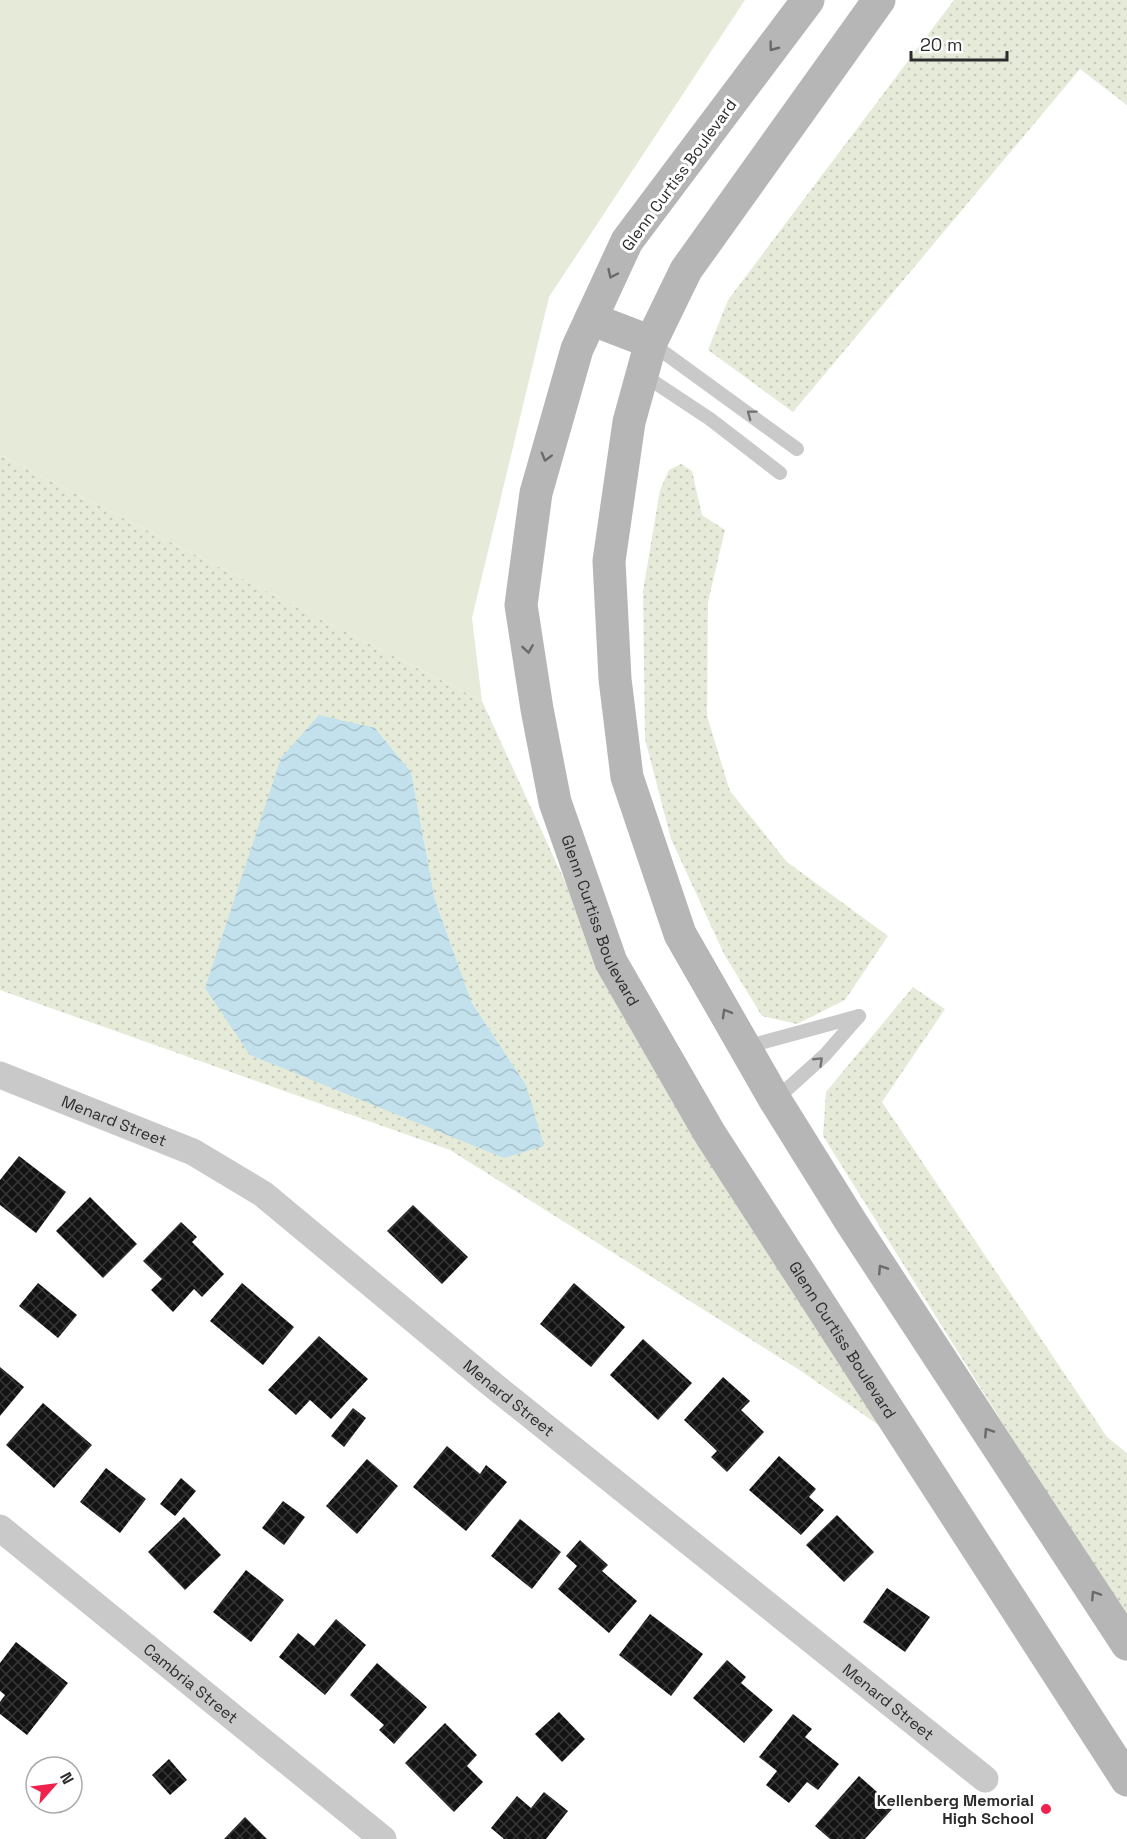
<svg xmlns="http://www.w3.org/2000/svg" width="1127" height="1839" font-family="'Space Grotesk',sans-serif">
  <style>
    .grass { fill: url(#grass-dots); fill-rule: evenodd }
    .pitch { fill: #e5ebd8 }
    .water { fill: url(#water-waves) }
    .building { fill: url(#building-cross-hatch) }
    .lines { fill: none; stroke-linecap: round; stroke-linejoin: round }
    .lane { stroke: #c9c9c9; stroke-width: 14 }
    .street { stroke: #c9c9c9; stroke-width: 27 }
    .secondary { stroke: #b6b6b6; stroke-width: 33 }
    .oneway { stroke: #6a6a6a }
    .oneway2 { stroke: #737373 }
    .poi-dot { fill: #ee224c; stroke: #fff; stroke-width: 2 }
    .labels { text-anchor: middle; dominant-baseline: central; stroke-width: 6; stroke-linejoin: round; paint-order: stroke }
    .street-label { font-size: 16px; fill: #2c2c2c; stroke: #fff }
    .poi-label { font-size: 16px; font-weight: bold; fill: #2c2c2c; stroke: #fff; text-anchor: end }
  </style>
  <defs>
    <pattern id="grass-dots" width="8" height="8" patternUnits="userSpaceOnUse" patternTransform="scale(1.5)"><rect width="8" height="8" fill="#e5ebd8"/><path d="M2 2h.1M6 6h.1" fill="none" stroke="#c5caba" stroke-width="1.8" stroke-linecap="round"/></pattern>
    <pattern id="water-waves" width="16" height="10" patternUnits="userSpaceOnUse" patternTransform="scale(1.5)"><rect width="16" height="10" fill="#c2e1ec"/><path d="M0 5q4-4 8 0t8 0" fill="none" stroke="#a7c1cb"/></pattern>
    <pattern id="building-cross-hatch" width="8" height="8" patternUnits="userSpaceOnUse" patternTransform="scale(1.5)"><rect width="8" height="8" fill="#131313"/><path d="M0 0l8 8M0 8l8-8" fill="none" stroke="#363636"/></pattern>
  </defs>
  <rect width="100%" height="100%" fill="#fff"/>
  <g class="grass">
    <polygon points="954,0 1127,0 1127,105 1080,69 793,412 708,350 728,300"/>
    <path d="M0,455L482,701L589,934L907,1445L801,1371L450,1150L0,990ZM375,728L411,772L435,900L472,1003L526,1085L504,1158Z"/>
    <polygon points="681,464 692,471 702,515 725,530 708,602 707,716 730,791 787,862 888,936 845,1000 797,1024 762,1016 724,954 671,839 645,739 643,591 660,490 669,470"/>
    <polygon points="913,987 945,1009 882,1102 1107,1437 1127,1453 1127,1622 823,1136 826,1092"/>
  </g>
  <polygon class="pitch" points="0,0 745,0 549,297 472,618 482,701 0,455"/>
  <polygon class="water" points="319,715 375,728 411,772 435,900 472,1003 526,1085 544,1146 504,1158 250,1055 205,988 281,758"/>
  <g class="building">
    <polygon points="19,1156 66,1192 36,1233 0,1205 0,1180"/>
    <polygon points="90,1197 137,1244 103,1278 56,1231"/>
    <polygon points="413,1205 468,1257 442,1284 387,1231"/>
    <polygon points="181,1222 197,1237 192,1242 224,1274 202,1297 194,1289 173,1312 151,1290 162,1279 143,1261"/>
    <polygon points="38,1283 77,1315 58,1338 19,1306"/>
    <polygon points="242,1283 294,1327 263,1365 210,1321"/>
    <polygon points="574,1283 625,1327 591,1367 540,1324"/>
    <polygon points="319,1336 368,1379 331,1419 310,1400 296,1415 268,1390"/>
    <polygon points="643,1339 692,1383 658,1420 610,1375"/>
    <polygon points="0,1367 24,1387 0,1416"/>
    <polygon points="723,1377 750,1401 741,1410 764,1432 727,1472 711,1457 717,1451 684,1420"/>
    <polygon points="43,1403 92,1445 54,1488 6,1445"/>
    <polygon points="353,1408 366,1418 344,1447 331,1436"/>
    <polygon points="447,1446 480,1474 486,1465 507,1482 466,1531 413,1487"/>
    <polygon points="779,1456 816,1489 809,1497 824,1510 801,1535 749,1490"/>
    <polygon points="367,1459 398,1486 357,1534 326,1506"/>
    <polygon points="106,1468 146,1499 120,1533 80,1502"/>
    <polygon points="181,1478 196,1491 175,1516 160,1504"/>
    <polygon points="283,1501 305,1517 284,1545 262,1528"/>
    <polygon points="837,1515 874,1552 844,1582 806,1545"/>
    <polygon points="184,1517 221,1555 185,1590 148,1552"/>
    <polygon points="520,1519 561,1552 532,1589 491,1556"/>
    <polygon points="580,1540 608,1565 602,1571 637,1601 609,1633 558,1589 577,1566 566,1556"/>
    <polygon points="246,1570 284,1600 251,1642 213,1612"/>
    <polygon points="887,1588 930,1617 905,1652 863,1622"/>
    <polygon points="650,1614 703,1654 671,1696 619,1655"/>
    <polygon points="336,1619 366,1645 325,1695 279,1657 298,1633 314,1646"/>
    <polygon points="16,1642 68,1683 27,1735 0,1714 0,1702 5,1695 0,1691 0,1663"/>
    <polygon points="727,1660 746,1677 741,1683 773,1710 744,1743 693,1698"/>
    <polygon points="377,1663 427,1707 394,1744 379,1730 384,1725 350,1695"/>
    <polygon points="559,1712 585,1739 562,1762 535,1734"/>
    <polygon points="793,1714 812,1729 805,1737 839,1764 818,1790 807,1782 789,1803 766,1785 777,1771 759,1757"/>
    <polygon points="445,1723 477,1755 467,1766 483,1782 454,1812 405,1763"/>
    <polygon points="169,1759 187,1780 170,1795 152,1775"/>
    <polygon points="859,1776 894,1807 865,1839 830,1839 815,1826"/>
    <polygon points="544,1792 568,1811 546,1839 504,1839 491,1828 517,1796 531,1808"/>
    <polygon points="245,1817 267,1839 224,1839"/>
  </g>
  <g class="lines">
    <g class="lane">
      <polyline points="651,343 797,449"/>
      <polyline points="642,374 710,419 780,473"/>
      <polyline points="746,1047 859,1016"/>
      <polyline points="775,1100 825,1055 859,1016"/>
    </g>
    <g class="street">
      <path id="s1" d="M0,1075L193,1152L263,1194L488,1381L985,1779"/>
      <path id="s2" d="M0,1528L383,1839"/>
    </g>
    <g class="secondary">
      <path id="s3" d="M808,0L627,241L577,349L536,493L521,605L537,709L555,802L611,962L710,1134L1127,1780"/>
      <polyline points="879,0 686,270 651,342 629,422 609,561 615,679 627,777 680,934 775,1100 851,1222 1127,1644"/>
      <polyline points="591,319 651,342"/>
    </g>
  </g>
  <defs><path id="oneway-chevron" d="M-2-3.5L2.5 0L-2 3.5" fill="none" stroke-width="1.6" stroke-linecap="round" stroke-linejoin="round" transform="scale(1.5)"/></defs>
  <g class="oneway">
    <use href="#oneway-chevron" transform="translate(773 47) rotate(127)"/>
    <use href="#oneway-chevron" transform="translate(612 274) rotate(115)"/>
    <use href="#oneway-chevron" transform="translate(546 457) rotate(106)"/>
    <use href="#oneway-chevron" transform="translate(528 649) rotate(81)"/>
    <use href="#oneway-chevron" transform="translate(726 1013) rotate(-120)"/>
    <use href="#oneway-chevron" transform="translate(882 1269) rotate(-123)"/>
    <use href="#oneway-chevron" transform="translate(988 1432) rotate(-123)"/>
    <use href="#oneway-chevron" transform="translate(1095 1595) rotate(-123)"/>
  </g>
  <g class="oneway2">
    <use href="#oneway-chevron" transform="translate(751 414) rotate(-143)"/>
    <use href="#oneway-chevron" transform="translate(819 1061) rotate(-44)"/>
  </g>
  <circle class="poi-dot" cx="1046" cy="1809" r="6"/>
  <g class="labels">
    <g class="street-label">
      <text transform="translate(679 175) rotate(-54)">Glenn Curtiss Boulevard</text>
      <text stroke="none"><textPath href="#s3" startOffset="1010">Glenn Curtiss Boulevard</textPath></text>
      <text stroke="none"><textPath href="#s1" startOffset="123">Menard Street</textPath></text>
      <text stroke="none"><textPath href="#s3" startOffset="1496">Glenn Curtiss Boulevard</textPath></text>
      <text stroke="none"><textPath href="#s1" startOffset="609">Menard Street</textPath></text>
      <text stroke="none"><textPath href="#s2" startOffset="246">Cambria Street</textPath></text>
      <text stroke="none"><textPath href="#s1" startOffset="1095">Menard Street</textPath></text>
    </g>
    <g class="poi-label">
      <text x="1034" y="1800">Kellenberg Memorial<tspan x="1034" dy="18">High School</tspan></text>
    </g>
  </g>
  <g transform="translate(54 1785) rotate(62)"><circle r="28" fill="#ffffff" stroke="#ababab" stroke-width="1.5"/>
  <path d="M0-4.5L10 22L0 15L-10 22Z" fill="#ee224c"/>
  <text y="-9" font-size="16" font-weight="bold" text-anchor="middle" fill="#2c2c2c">N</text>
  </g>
  <path d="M911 51v9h96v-9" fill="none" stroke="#2c2c2c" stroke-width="3"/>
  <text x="920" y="51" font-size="18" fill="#2c2c2c" stroke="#ffffff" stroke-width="4.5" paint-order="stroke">20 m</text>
</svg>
